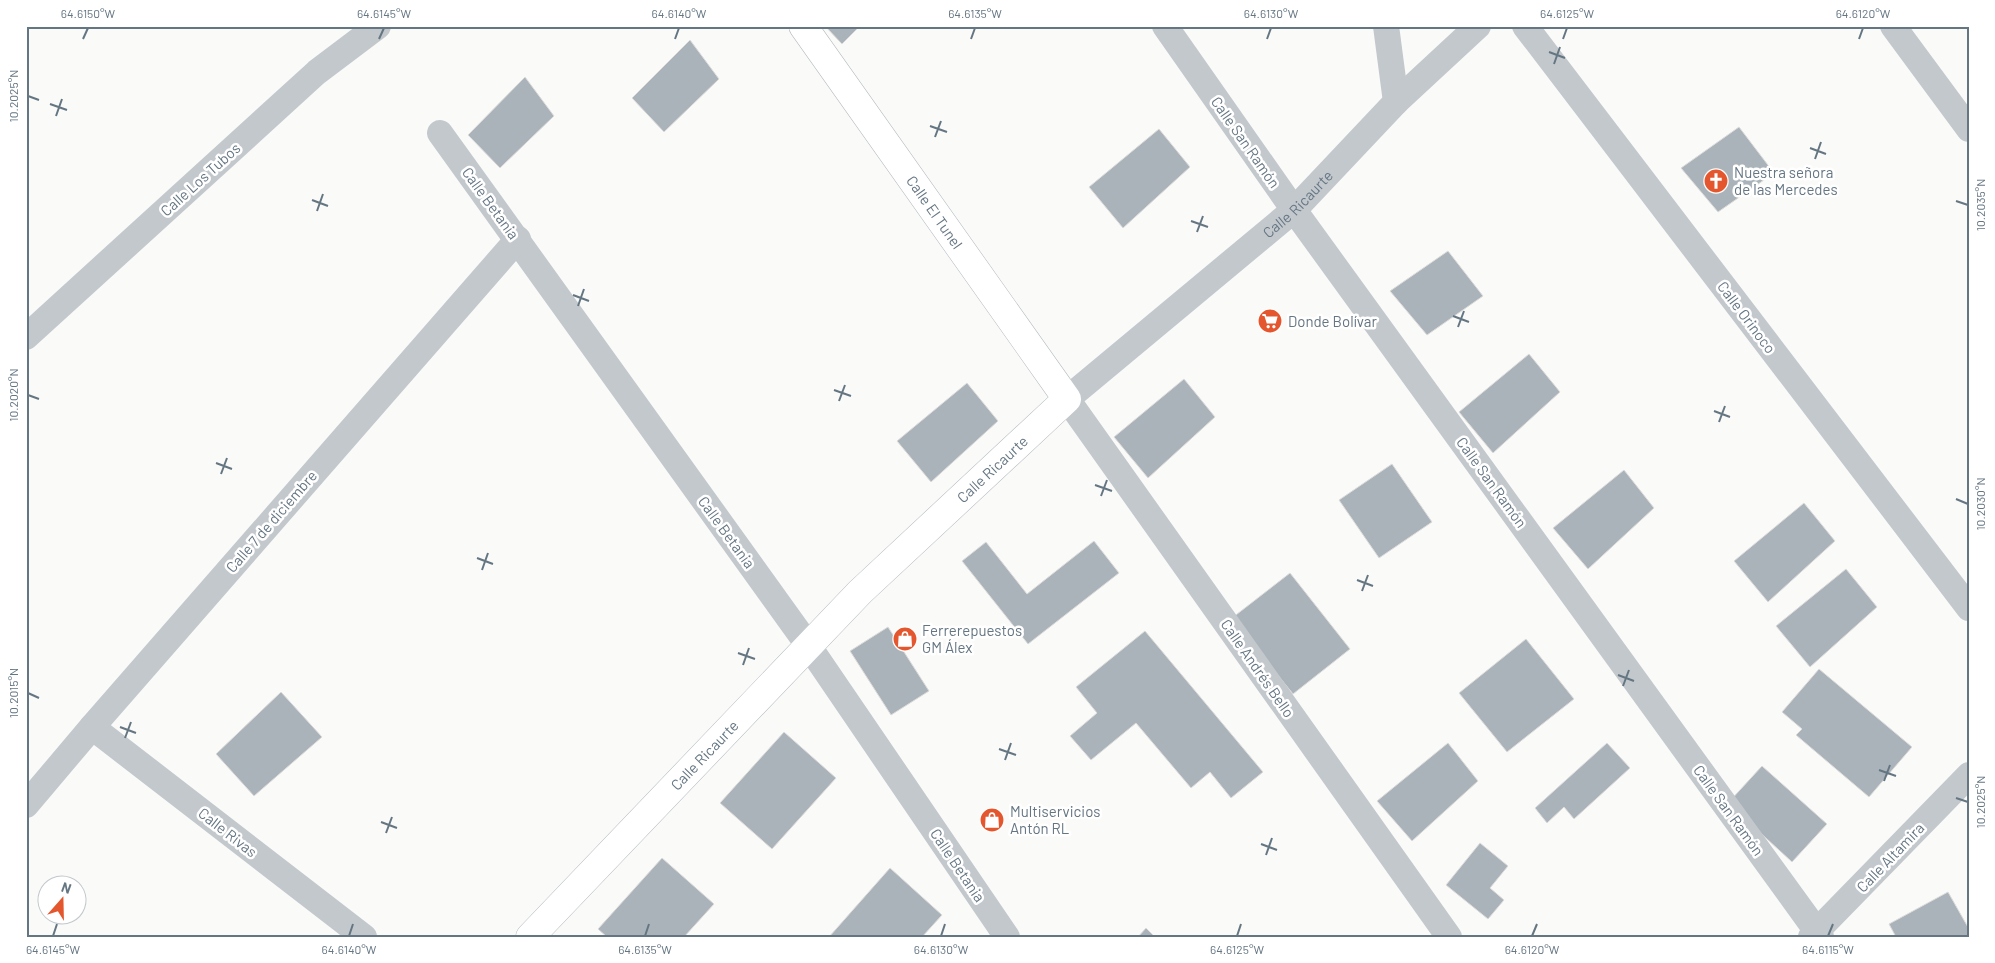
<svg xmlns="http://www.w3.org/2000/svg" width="1995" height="963" font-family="Barlow,sans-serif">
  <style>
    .building { fill: #aab3b9; stroke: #dcdcda }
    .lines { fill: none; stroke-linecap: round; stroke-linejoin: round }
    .secondary-casing { stroke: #b3babf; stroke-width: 29 }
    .street { stroke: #c3c8cc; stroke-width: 26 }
    .secondary { stroke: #fff; stroke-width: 28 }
    .ticks { fill: none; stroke: #657683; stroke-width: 2 }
    .labels { text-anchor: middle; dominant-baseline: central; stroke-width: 5; stroke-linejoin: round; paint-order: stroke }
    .street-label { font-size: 15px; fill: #657683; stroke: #fff }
    .poi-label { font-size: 15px; fill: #657683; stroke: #fff; text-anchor: start }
    .neatline { fill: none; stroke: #657683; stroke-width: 2 }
    .ticks-label { font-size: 12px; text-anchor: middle; fill: #657683 }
  </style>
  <rect width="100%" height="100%" fill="#fafaf8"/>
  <g class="building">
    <polygon points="825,26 860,26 842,44"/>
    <polygon points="690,40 719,79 664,132 632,98"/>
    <polygon points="525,77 554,116 500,168 468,135"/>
    <polygon points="1739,127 1774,173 1718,212 1681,168"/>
    <polygon points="1159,129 1190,167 1123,228 1089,187"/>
    <polygon points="1448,251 1483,296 1427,335 1390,291"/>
    <polygon points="1529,354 1560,392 1493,453 1459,412"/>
    <polygon points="1184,379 1215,417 1148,478 1114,437"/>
    <polygon points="967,383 998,421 931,482 897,441"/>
    <polygon points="1392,464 1432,522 1379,558 1339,500"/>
    <polygon points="1624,470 1654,508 1588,569 1553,528"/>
    <polygon points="1804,503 1835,541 1768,602 1734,561"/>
    <polygon points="1094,541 1119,573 1028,644 962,561 986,542 1027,594"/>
    <polygon points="1846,569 1877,607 1810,667 1776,626"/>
    <polygon points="1290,573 1350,649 1293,694 1232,618"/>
    <polygon points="888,627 929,691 891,715 850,651"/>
    <polygon points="1145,631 1263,772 1231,798 1210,772 1191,788 1136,723 1091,760 1070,736 1097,713 1076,687"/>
    <polygon points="1526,639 1574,699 1507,752 1459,693"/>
    <polygon points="1819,669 1912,747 1869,797 1796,735 1802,729 1782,712"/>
    <polygon points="281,692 322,737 254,796 216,754"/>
    <polygon points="784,732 836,778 772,849 720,803"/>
    <polygon points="1448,743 1478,781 1412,841 1377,801"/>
    <polygon points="1607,743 1630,768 1574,819 1564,807 1547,823 1535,808"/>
    <polygon points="1762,766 1827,824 1792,862 1728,803"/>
    <polygon points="1480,843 1508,866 1490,888 1504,900 1488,919 1446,885"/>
    <polygon points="662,858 714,904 684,937 607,937 598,929"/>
    <polygon points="890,868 942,915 922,937 829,937"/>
    <polygon points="1948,892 1969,929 1969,937 1896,937 1889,924"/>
    <polygon points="1146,928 1155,937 1138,937"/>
  </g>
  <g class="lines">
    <defs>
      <g id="secondary">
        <path id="s2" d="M530,937L860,592L1067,399L803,26"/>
      </g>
    </defs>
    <use href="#secondary" class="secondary-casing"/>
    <g class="street">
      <polyline points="1165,26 1294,210 1821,937"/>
      <polyline points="1386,26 1396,102"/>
      <polyline points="1525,26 1969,608"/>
      <polyline points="1893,26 1969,129"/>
      <polyline points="440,133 808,645 1007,937"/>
      <polyline points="26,337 317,72 378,26"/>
      <polyline points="92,727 364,937"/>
      <polyline points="26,805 92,727 518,239"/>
      <path id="s1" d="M1449,937L1067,399L1294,210L1396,102L1478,26"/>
      <polyline points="1811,937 1969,775"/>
    </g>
    <use href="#secondary" class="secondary"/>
  </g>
  <path class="ticks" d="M83,39L88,28M379,39L384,28M675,39L679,28M971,39L975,28M1267,39L1271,28M1563,39L1567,28M1859,39L1863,28M1549,52L1565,58M1554,64L1560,47M28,96L39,100M50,104L67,110M56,116L62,99M930,126L947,132M935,137L941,121M1810,148L1826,154M1815,159L1821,142M312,200L328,206M1956,201L1968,205M317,211L323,194M1191,221L1208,227M1197,232L1203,216M573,295L589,301M578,306L584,289M1453,316L1469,322M1458,327L1464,311M834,390L851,396M28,395L39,399M839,401L845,385M1714,411L1730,417M1719,422L1725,406M216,463L232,469M221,474L227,458M1095,485L1112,491M1101,496L1107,480M1956,499L1968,504M477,558L493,564M482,570L488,553M1357,580L1373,586M1362,591L1368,575M738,653L755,659M743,665L749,648M1618,675L1634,681M1623,686L1629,670M28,693L39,698M120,727L136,733M125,738L131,722M999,749L1016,755M1005,760L1011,743M1879,770L1896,776M1884,781L1890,765M1956,798L1968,802M381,822L397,828M386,833L392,817M1261,844L1277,850M1266,855L1272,838M53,936L57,924M349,936L353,924M645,936L649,924M941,936L945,924M1237,936L1241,924M1532,936L1537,924M1828,936L1833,924"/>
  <defs>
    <symbol id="church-disc" viewBox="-11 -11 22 22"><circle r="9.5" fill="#e4572e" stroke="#fff"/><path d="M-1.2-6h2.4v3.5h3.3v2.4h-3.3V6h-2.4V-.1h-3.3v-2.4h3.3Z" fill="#fff"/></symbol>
    <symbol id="supermarket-disc" viewBox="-11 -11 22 22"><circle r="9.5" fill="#e4572e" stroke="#fff"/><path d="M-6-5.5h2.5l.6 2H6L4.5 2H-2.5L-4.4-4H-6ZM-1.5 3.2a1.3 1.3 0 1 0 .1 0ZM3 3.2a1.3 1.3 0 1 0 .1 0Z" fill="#fff"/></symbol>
    <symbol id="shop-disc" viewBox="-11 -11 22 22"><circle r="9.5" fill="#e4572e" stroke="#fff"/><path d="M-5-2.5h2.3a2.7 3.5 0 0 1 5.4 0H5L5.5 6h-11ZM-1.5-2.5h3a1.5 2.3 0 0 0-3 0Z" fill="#fff"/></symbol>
  </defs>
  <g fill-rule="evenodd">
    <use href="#church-disc" x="1702" y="167" width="28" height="28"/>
    <use href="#supermarket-disc" x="1256" y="307" width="28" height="28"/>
    <use href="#shop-disc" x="891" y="625" width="28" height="28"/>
    <use href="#shop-disc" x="978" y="806" width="28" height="28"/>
  </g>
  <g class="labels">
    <g class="street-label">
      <text transform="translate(1246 142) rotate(55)">Calle San Ramón</text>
      <text transform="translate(200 179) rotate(-42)">Calle Los Tubos</text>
      <text transform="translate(491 203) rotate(54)">Calle Betania</text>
      <text stroke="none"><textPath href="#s1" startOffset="962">Calle Ricaurte</textPath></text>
      <text transform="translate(935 212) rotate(55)">Calle El Tunel</text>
      <text transform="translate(1747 317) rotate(53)">Calle Orinoco</text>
      <text stroke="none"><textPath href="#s2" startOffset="658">Calle Ricaurte</textPath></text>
      <text transform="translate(1492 482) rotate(54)">Calle San Ramón</text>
      <text transform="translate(271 521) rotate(-49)">Calle 7 de diciembre</text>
      <text transform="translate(727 532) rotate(54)">Calle Betania</text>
      <text transform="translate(1258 668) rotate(55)">Calle Andrés Bello</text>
      <text stroke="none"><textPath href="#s2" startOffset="252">Calle Ricaurte</textPath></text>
      <text transform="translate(1729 810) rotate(54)">Calle San Ramón</text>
      <text transform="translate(228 832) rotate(38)">Calle Rivas</text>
      <text transform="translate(1890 857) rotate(-46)">Calle Altamira</text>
      <text transform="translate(958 865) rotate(56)">Calle Betania</text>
    </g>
    <g class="poi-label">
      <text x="1734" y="172">Nuestra señora<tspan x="1734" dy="17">de las Mercedes</tspan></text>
      <text x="1288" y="321">Donde Bolívar</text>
      <text x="922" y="630">Ferrerepuestos<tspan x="922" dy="17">GM Álex</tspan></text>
      <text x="1010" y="811">Multiservicios<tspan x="1010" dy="17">Antón RL</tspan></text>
    </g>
  </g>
  <rect width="1995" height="963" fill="none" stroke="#ffffff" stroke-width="55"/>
  <g transform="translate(62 900) rotate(20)"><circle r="24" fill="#ffffff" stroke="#c1c8cd"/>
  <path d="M0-4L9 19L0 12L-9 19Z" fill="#e4572e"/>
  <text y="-8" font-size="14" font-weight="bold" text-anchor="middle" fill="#657683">N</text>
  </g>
  <rect x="28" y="28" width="1940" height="908" class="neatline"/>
  <g class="ticks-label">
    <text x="88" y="18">64.6150°W</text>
    <text x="384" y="18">64.6145°W</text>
    <text x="679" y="18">64.6140°W</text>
    <text x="975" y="18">64.6135°W</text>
    <text x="1271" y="18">64.6130°W</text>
    <text x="1567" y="18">64.6125°W</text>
    <text x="1863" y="18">64.6120°W</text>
    <text transform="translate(14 96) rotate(-90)" y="4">10.2025°N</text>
    <text transform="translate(1981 205) rotate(-90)" y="4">10.2035°N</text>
    <text transform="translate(14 395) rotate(-90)" y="4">10.2020°N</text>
    <text transform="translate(1981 504) rotate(-90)" y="4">10.2030°N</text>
    <text transform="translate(14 693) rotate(-90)" y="4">10.2015°N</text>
    <text transform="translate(1981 802) rotate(-90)" y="4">10.2025°N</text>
    <text x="53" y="954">64.6145°W</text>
    <text x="349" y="954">64.6140°W</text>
    <text x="645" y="954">64.6135°W</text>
    <text x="941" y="954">64.6130°W</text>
    <text x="1237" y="954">64.6125°W</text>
    <text x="1532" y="954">64.6120°W</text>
    <text x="1828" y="954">64.6115°W</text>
  </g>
</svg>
